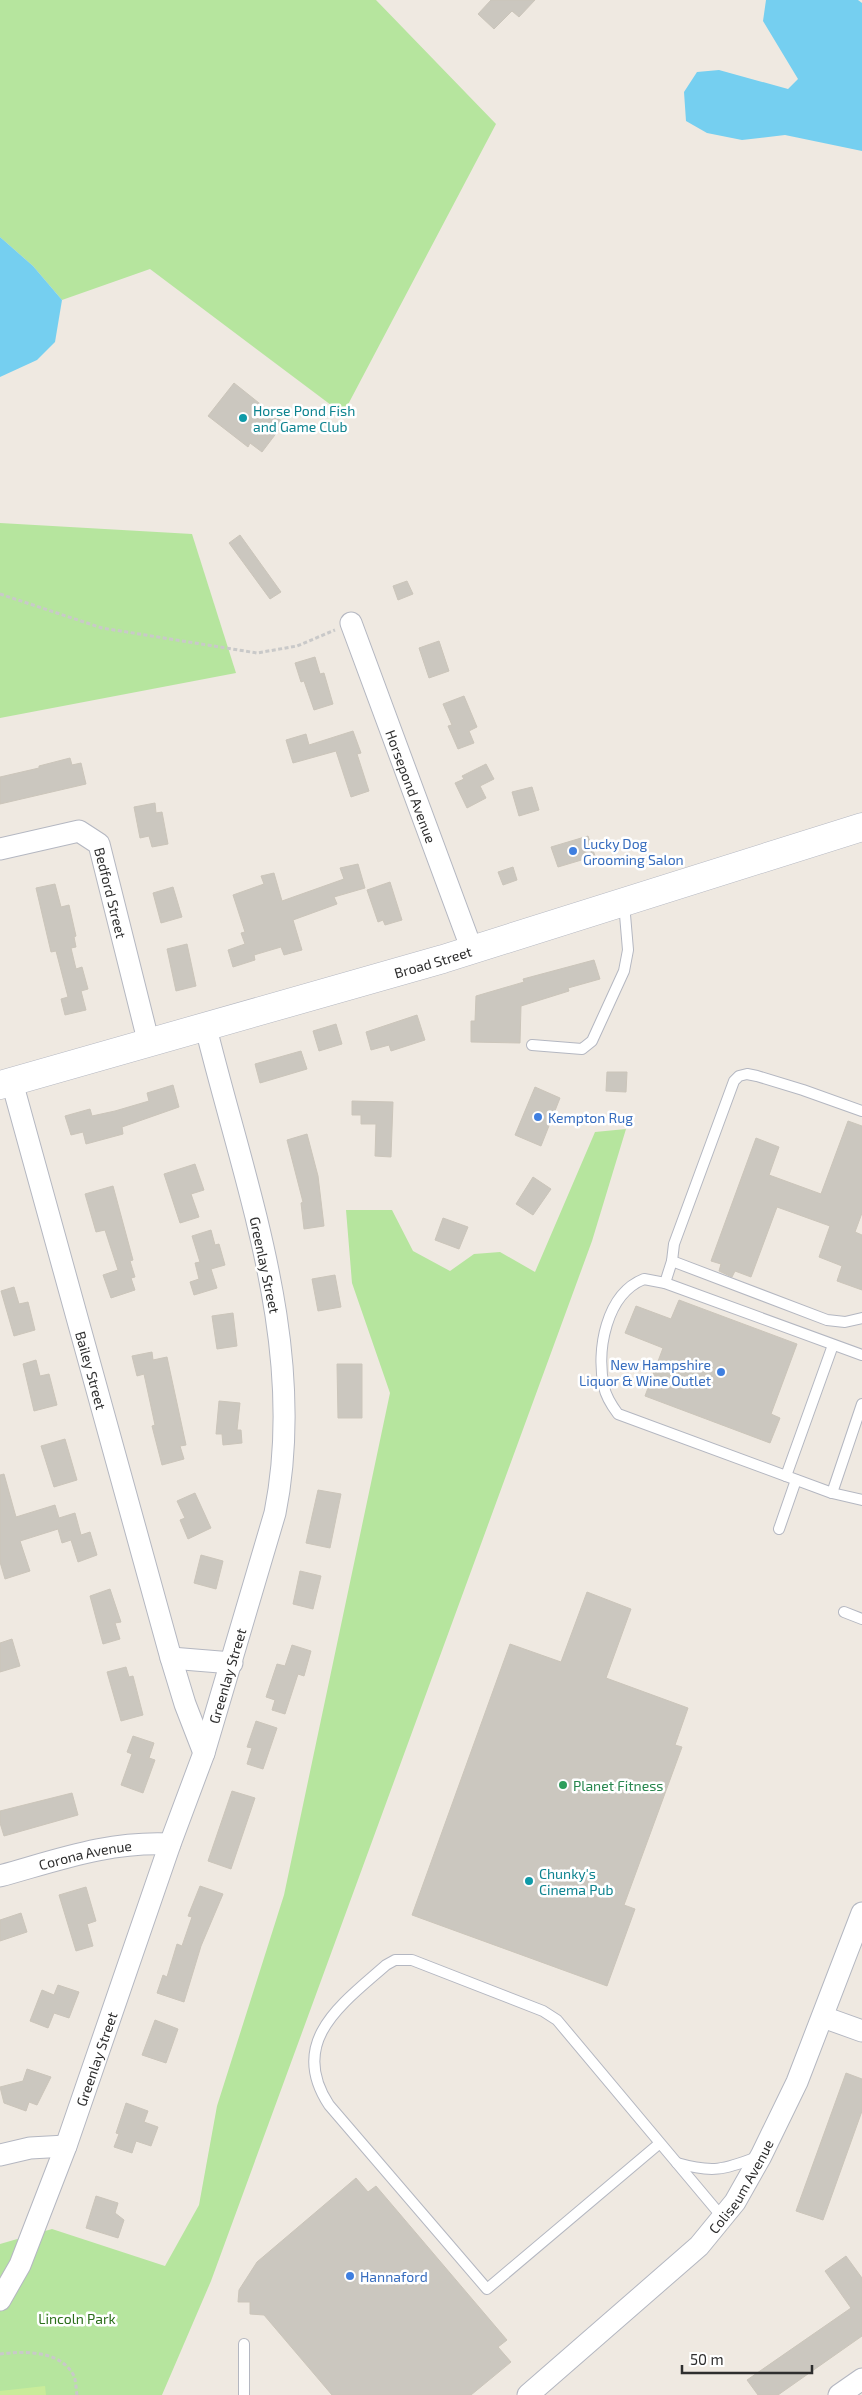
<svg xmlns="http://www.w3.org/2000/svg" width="862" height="2395" font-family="'Exo 2',sans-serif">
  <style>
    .green { fill: #b6e59e }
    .pitch { fill: #c9ec9a }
    .water { fill: #75cff0 }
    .building { fill: #cbc7bf; stroke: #cbc5ba }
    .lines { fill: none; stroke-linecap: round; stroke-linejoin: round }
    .service-casing { stroke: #b4b7c1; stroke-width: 12 }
    .minor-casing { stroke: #b4b7c1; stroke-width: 23 }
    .secondary-casing { stroke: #b4b7c1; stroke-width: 29 }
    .path { stroke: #c9c9c9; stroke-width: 3; stroke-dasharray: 4 2.5; stroke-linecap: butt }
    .service { stroke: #fff; stroke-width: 10 }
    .minor { stroke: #fff; stroke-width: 21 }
    .secondary { stroke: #fff; stroke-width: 28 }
    .culture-dot { fill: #0f9aa8; stroke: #fff; stroke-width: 2 }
    .shop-dot { fill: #3f7fe0; stroke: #fff; stroke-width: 2 }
    .leisure-dot { fill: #2e9e5b; stroke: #fff; stroke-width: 2 }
    .labels { text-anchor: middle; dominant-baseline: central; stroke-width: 5; stroke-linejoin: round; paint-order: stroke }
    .culture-label { font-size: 14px; fill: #0d838f; stroke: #fff; text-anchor: start }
    .street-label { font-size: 14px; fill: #2e2e2e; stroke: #fff }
    .shop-label { font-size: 14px; fill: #366cbe; stroke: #fff; text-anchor: start }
    .leisure-label { font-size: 14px; fill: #27864d; stroke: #fff; text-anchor: start }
    .park-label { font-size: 14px; fill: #2c6e1b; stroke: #fff }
  </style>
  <rect width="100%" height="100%" fill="#efe9e1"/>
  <g class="green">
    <polygon points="0,0 376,0 496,124 343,414 150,269 62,300 33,266 0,237"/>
    <polygon points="0,523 192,534 236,673 0,718"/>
    <polygon points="626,1129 592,1241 211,2281 162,2395 0,2395 0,2244 52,2229 165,2266 199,2205 217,2106 284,1895 390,1393 352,1283 346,1210 392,1210 413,1251 450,1271 474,1254 500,1252 535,1272 595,1132"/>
  </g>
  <polygon class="pitch" points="45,2386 46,2395 0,2395 0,2391"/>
  <g class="water">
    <polygon points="766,0 858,0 862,3 862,151 785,135 742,140 707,133 686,121 684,92 697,72 719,70 788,89 798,79 763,21"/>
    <polygon points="0,237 33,266 62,300 55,342 37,360 0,377"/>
  </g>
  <g class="building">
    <polygon points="491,0 535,0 519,17 512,11 494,29 478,14"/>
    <polygon points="234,383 284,423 262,452 250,443 248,447 208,416"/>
    <polygon points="240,535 281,592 270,599 229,543"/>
    <polygon points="407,581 413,594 398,600 393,586"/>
    <polygon points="439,641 449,671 429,678 419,648"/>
    <polygon points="315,657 320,674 324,673 333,704 314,710 304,681 301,682 295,663"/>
    <polygon points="464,696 477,727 469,731 474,743 458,749 448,726 452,725 443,704"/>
    <polygon points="353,731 361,753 357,754 369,791 351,797 336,751 293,763 286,740 306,734 309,745"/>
    <polygon points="70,758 72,765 81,763 86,784 0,804 0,777 39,768 39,766"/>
    <polygon points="486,764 494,779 480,786 486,798 467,808 455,783 464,779 462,776"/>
    <polygon points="532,787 539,810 519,816 512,792"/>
    <polygon points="155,803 156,813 162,812 168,844 152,847 149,836 140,838 134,807"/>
    <polygon points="588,836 595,856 558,867 551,847"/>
    <polygon points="358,864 365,888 334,897 337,904 293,920 302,950 284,955 281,947 254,955 255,960 233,967 228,950 245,944 241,933 245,932 233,895 264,884 261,876 274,873 282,901 344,879 340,868"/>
    <polygon points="513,867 517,880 503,885 498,872"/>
    <polygon points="390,882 402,920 385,925 383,920 378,922 367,890"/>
    <polygon points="55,884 61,907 69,905 76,936 74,937 76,947 71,948 76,969 82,967 88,989 81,991 86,1010 65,1015 61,999 68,997 56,951 51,952 36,888"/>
    <polygon points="173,887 182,917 161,923 153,893"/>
    <polygon points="187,944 196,986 176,991 167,949"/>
    <polygon points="594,960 600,979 568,988 569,991 521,1006 520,1043 471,1042 471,1021 475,1021 476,996 524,982 523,979"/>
    <polygon points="417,1015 425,1040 391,1051 389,1045 371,1050 366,1032"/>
    <polygon points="336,1024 342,1044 319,1051 313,1031"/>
    <polygon points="301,1051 307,1069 260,1083 255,1064"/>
    <polygon points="607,1072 627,1072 626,1092 606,1091"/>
    <polygon points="173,1085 179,1107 122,1127 123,1134 86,1144 83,1132 71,1135 65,1116 90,1109 92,1116 115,1111 149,1101 147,1093"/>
    <polygon points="535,1087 560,1098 541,1146 515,1135"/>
    <polygon points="352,1101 393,1102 391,1157 375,1156 376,1124 361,1124 361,1115 352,1115"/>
    <polygon points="848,1121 862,1126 862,1213 855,1232 862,1235 862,1290 837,1281 842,1266 819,1257 830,1226 777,1207 751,1277 735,1271 732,1277 719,1271 721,1264 711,1261 756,1138 779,1147 769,1175 821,1194"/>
    <polygon points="307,1134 318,1176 324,1226 304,1229 301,1203 303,1202 287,1140"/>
    <polygon points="195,1164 204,1190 191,1194 199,1217 180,1223 164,1174"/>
    <polygon points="533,1177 551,1189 533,1215 516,1204"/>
    <polygon points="113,1186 133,1260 130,1261 135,1277 131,1278 135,1290 111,1298 103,1275 118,1270 105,1230 96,1232 85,1194"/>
    <polygon points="443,1218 468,1227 459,1249 435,1240"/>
    <polygon points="211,1230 215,1245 219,1244 225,1265 211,1269 217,1288 194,1295 190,1282 199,1279 195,1263 200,1262 192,1236"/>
    <polygon points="335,1275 341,1307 318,1311 312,1279"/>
    <polygon points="14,1287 19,1304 28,1302 35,1330 14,1336 1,1291"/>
    <polygon points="679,1300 797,1344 771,1414 780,1418 770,1443 645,1396 663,1348 625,1333 636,1306 671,1319"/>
    <polygon points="233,1313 237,1346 217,1349 212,1316"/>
    <polygon points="152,1352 153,1360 167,1357 186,1445 180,1446 184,1459 162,1465 152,1426 155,1425 144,1374 137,1376 132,1356"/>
    <polygon points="36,1360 40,1376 49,1374 57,1405 34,1411 23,1364"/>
    <polygon points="337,1364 362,1364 362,1418 338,1418"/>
    <polygon points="219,1401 240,1403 237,1430 241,1430 242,1443 223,1445 222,1434 216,1434"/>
    <polygon points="65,1439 77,1480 54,1487 41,1446"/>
    <polygon points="4,1474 16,1517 55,1505 59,1518 75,1513 81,1535 90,1532 97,1555 78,1562 71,1540 62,1543 58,1529 20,1541 30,1571 5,1579 0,1562 0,1475"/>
    <polygon points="318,1490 341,1494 330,1548 306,1543"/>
    <polygon points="195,1493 211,1528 188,1539 180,1520 185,1518 177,1501"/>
    <polygon points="201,1555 223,1561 216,1589 194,1583"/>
    <polygon points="300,1571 321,1576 313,1609 293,1604"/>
    <polygon points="110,1589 121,1622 115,1623 120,1639 103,1644 90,1596"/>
    <polygon points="587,1592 631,1609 606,1678 688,1708 675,1745 682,1747 624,1905 635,1909 607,1986 412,1915 510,1644 561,1662"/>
    <polygon points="12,1639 20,1666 0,1672 0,1643"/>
    <polygon points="292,1645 311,1651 304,1676 298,1674 285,1714 272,1710 275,1700 266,1697 277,1664 285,1666"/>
    <polygon points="126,1667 129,1677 133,1676 143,1715 121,1721 107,1672"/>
    <polygon points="256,1721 277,1728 263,1769 247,1764 252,1748 247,1747"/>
    <polygon points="133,1736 154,1743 149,1758 155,1760 143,1793 121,1785 132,1754 127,1752"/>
    <polygon points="232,1791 255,1798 231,1869 208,1861"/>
    <polygon points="72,1793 78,1815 4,1836 0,1823 0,1811"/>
    <polygon points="200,1886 223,1894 201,1946 184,2002 157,1993 163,1975 167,1977 177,1944 182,1946 192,1917 188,1916"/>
    <polygon points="86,1887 96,1921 87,1924 93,1946 76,1951 59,1895"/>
    <polygon points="21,1913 27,1932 0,1941 0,1920"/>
    <polygon points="58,1985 79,1992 69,2018 54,2013 48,2028 30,2021 42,1990 54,1995"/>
    <polygon points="155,2020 178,2029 166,2063 142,2055"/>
    <polygon points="27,2069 51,2077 37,2105 29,2102 26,2111 4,2103 0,2087 23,2081"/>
    <polygon points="846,2073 862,2079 862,2111 823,2220 796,2211"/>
    <polygon points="126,2103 148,2111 144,2122 158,2127 151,2146 136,2141 132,2153 114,2147 119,2134 116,2133"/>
    <polygon points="356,2178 368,2192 376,2186 507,2340 498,2347 511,2362 471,2395 332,2395 264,2315 250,2314 250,2302 238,2302 239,2290 257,2262"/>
    <polygon points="96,2196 118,2203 115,2213 124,2220 118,2238 86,2228"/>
    <polygon points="846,2256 862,2278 862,2336 778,2395 758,2395 747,2380 851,2308 825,2271"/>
  </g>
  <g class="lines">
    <defs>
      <g id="service">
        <polyline points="532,1045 582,1049 592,1041 624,971 628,950 624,903"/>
        <polyline points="862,1111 803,1090 757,1076 747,1074 739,1076 734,1081 674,1244 672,1261 827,1320 845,1322 862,1318"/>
        <polyline points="665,1283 672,1261"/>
        <path d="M862,1355L665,1283L644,1279C606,1294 596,1350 604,1387C606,1397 612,1406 618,1414L832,1493L862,1500"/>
        <polyline points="786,1476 833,1345"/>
        <polyline points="832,1493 862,1404"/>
        <polyline points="779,1529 796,1480"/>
        <polyline points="844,1612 862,1619"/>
        <path d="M660,2143L487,2289L329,2105C287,2041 343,2003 386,1965L395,1960H412L543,2011L557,2020L723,2218"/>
        <path d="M677,2163C712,2173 724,2170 757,2157"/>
        <polyline points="244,2395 244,2344"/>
      </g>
      <g id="minor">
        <path id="s1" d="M351,623L472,950"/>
        <path id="s2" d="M0,849L79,831L99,844L149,1044"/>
        <path id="s3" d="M12,1082L171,1658L185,1704L204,1753"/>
        <polyline points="171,1658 232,1663"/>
        <path id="s4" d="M0,1876C58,1860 109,1841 170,1844"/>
        <polyline points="823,2017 862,2031"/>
        <polyline points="0,2155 30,2148 66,2146"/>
        <path id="s5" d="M0,2300L20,2265L66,2146L170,1844L204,1753L275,1513C308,1348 245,1186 206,1028"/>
        <path id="s6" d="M528,2395L699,2246L735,2202L761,2156L797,2082L862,1913"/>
        <polyline points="839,2395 862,2379"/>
      </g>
      <g id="secondary">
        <path id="s7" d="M0,1085L443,959L862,827"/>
      </g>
    </defs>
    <use href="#service" class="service-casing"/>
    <use href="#minor" class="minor-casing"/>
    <use href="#secondary" class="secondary-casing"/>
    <g class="path">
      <polyline points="0,594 102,628 257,653 297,646 335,630"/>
      <path d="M0,2354C24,2351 61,2350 74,2376C76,2381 76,2389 77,2395"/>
    </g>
    <use href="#service" class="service"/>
    <use href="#minor" class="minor"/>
    <use href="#secondary" class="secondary"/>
  </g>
  <g class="culture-dot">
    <circle cx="243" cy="418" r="5"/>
    <circle cx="529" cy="1881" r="5"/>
  </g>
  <g class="shop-dot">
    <circle cx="573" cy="851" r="5"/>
    <circle cx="538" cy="1117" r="5"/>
    <circle cx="721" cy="1372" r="5"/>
    <circle cx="350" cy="2276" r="5"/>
  </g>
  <circle class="leisure-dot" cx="563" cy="1785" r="5"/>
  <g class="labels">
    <g class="culture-label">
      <text x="253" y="410">Horse Pond Fish<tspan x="253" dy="16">and Game Club</tspan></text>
      <text x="539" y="1873">Chunky's<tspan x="539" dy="16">Cinema Pub</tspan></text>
    </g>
    <g class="street-label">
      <text stroke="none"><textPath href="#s1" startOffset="174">Horsepond Avenue</textPath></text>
      <text stroke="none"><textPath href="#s2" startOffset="155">Bedford Street</textPath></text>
      <text stroke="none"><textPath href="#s7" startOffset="450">Broad Street</textPath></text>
      <text transform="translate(265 1265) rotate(78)">Greenlay Street</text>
      <text stroke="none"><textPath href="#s3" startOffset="299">Bailey Street</textPath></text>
      <text stroke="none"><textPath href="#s5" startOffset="665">Greenlay Street</textPath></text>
      <text stroke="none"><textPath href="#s4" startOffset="88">Corona Avenue</textPath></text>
      <text stroke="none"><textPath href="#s5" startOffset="260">Greenlay Street</textPath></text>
      <text stroke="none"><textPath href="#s6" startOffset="300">Coliseum Avenue</textPath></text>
    </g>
    <g class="shop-label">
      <text x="583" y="843">Lucky Dog<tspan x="583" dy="16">Grooming Salon</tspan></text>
      <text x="548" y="1117">Kempton Rug</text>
      <text x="711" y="1364" text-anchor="end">New Hampshire<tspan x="711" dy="16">Liquor &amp; Wine Outlet</tspan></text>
      <text x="360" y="2276">Hannaford</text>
    </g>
    <g class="leisure-label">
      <text x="573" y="1785">Planet Fitness</text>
    </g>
    <g class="park-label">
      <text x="77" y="2318">Lincoln Park</text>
    </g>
  </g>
  <path d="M682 2365v8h130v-8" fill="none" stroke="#2e2e2e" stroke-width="2.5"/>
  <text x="690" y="2365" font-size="15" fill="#2e2e2e" stroke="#ffffff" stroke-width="4" paint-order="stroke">50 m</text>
</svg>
